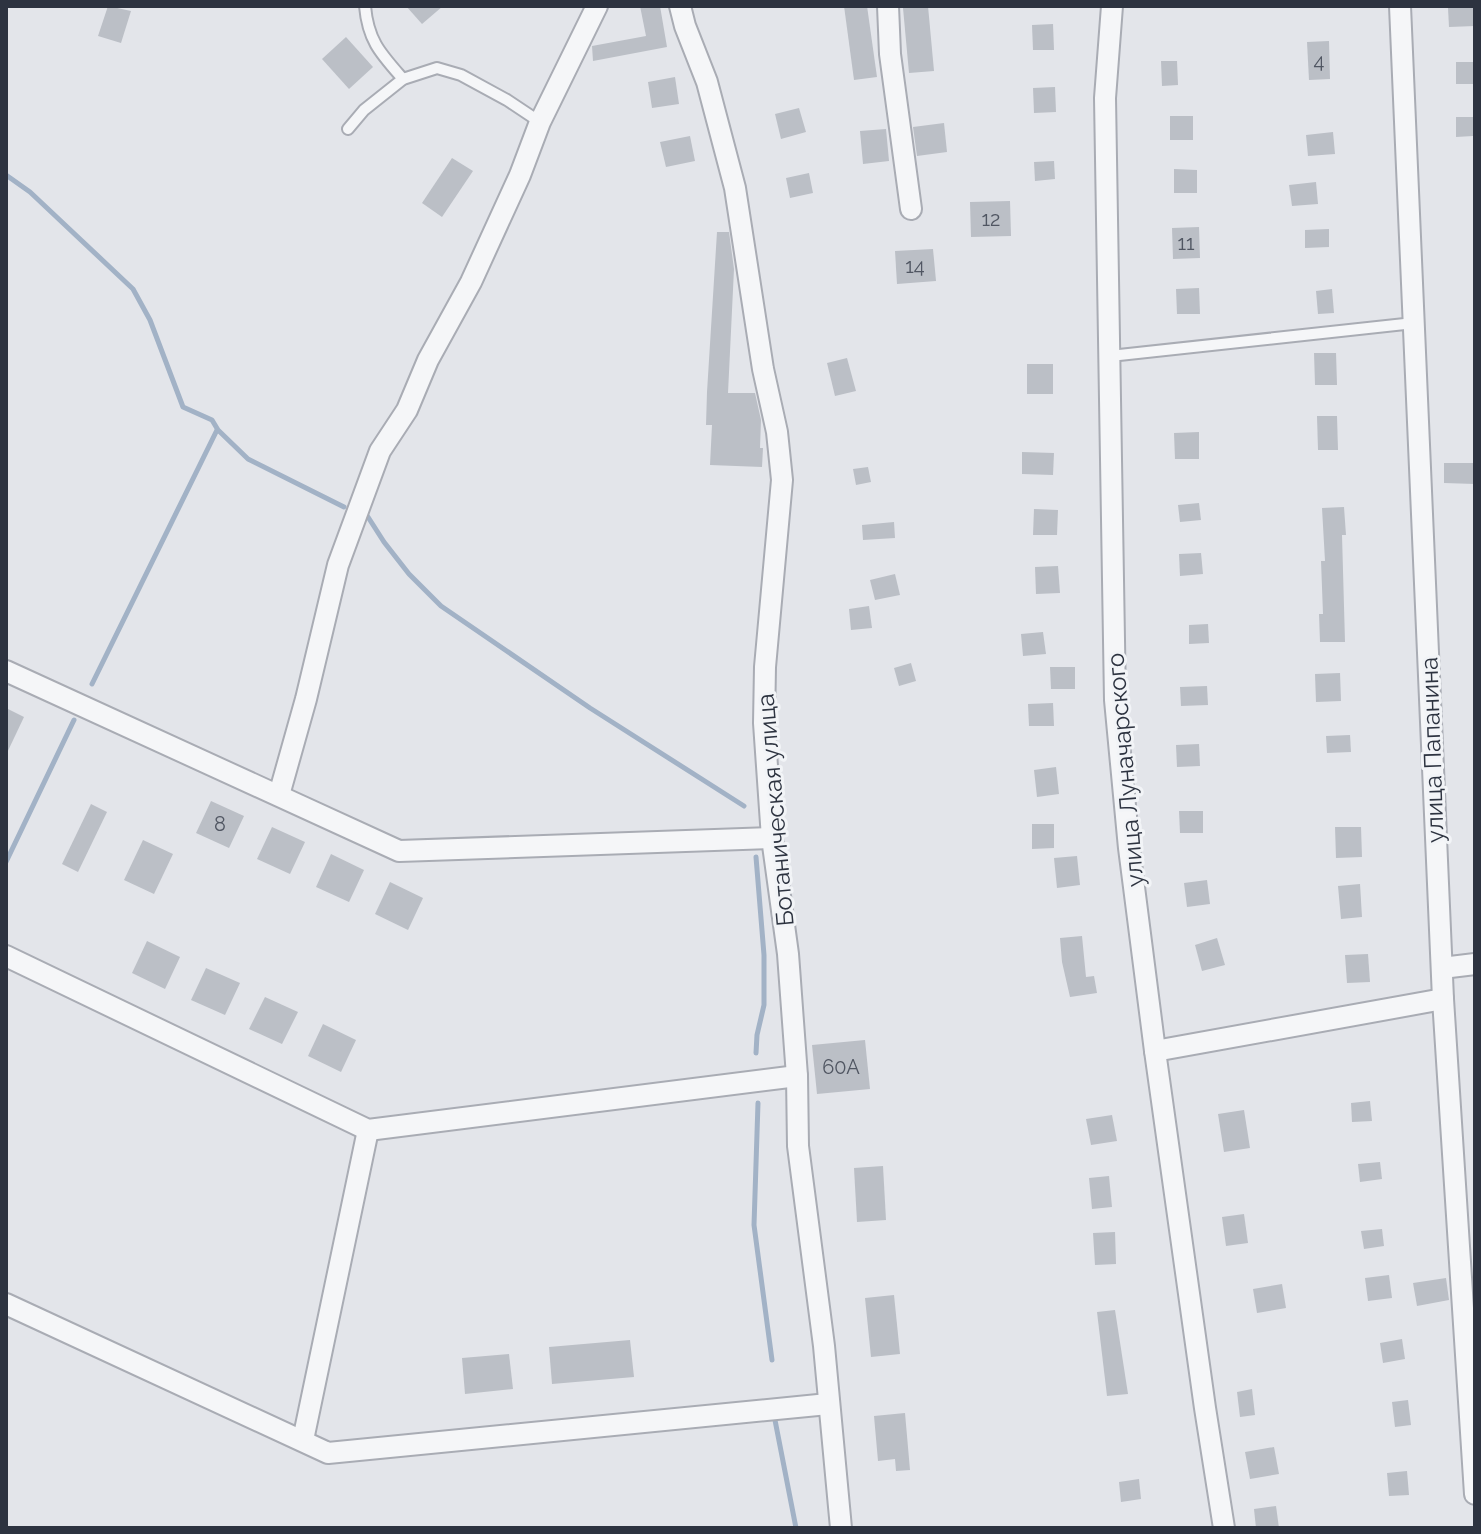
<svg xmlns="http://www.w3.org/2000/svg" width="1481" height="1534" font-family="Raleway,sans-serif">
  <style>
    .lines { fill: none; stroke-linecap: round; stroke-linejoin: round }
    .stream { stroke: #a2b2c6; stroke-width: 5 }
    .building { fill: #bbbfc6 }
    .service-casing { stroke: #a9acb4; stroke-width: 14 }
    .minor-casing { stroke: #a9acb4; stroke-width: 24 }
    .service { stroke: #f5f6f8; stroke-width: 10 }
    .minor { stroke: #f5f6f8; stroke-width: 20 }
    .labels { text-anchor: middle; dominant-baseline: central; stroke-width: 6; stroke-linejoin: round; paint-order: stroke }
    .number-label { font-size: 20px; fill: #505662 }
    .street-label { font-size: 24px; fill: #2d3340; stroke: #f2f4f7 }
  </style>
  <rect width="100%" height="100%" fill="#e3e5ea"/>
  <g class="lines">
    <g class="stream">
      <polyline points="6,175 30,192 133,289 150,320 183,407 212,420 218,430 248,459 344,507"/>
      <polyline points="368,517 384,542 409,574 441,606 590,708 744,806"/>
      <polyline points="92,684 217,430"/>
      <polyline points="756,857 764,955 764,1005 757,1035 756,1053"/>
      <polyline points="6,862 74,720"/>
      <polyline points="758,1103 754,1225 772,1360"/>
      <polyline points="774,1415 796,1528"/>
    </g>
  </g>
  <g class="building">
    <polygon points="108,6 131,11 121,43 98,36"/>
    <polygon points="406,6 443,6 422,24"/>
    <polygon points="640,6 660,6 667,47 593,61 592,46 646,36"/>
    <polygon points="844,6 867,6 877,77 854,80"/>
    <polygon points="928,6 934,71 909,73 903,8"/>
    <polygon points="1474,6 1475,26 1449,27 1448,8"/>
    <polygon points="1053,24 1054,50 1033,50 1032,25"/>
    <polygon points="346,37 373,67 349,89 322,59"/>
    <polygon points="1329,41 1330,79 1309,80 1307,42"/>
    <polygon points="1161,61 1177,61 1178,85 1162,86"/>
    <rect x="1456" y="62" width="19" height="22"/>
    <polygon points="675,77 679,104 652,108 648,82"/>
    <polygon points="1055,87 1056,112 1034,113 1033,88"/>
    <polygon points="799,108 806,132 781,139 775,114"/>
    <rect x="1170" y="116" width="23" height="24"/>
    <polygon points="1456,117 1473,117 1473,136 1456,137"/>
    <polygon points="944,123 947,152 917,156 913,127"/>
    <polygon points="886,129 889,161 863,164 860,131"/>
    <polygon points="1333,132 1335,154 1308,156 1306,135"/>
    <polygon points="690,136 695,161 666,167 660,142"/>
    <polygon points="452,158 473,171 442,217 422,203"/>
    <polygon points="1054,161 1055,179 1035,181 1034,162"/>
    <polygon points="1174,169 1197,170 1197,193 1174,193"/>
    <polygon points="809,173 813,193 790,198 786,178"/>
    <polygon points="1316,182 1318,204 1292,206 1289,185"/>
    <polygon points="1010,201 1011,236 971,237 970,202"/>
    <polygon points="1199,227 1200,258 1173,259 1172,228"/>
    <polygon points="1329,229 1329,247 1305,248 1305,230"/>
    <polygon points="717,232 729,232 734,269 728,393 755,393 761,420 760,448 763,448 762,467 710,465 712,425 706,425 707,392"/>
    <polygon points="933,249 936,281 897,284 895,251"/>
    <polygon points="1199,288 1200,314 1177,314 1176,289"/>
    <polygon points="1332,289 1334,313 1318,314 1316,291"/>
    <polygon points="1314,353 1336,353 1337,385 1315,385"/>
    <polygon points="847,358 856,391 835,396 827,363"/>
    <rect x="1027" y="364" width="26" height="30"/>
    <polygon points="1317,416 1337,416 1338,450 1318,450"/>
    <polygon points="1199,432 1199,459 1175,459 1174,433"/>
    <polygon points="1022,452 1054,453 1053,475 1022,474"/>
    <polygon points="1444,463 1475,463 1475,484 1444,483"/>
    <polygon points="868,467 871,482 856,485 853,469"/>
    <polygon points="1199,503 1201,520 1180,522 1178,505"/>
    <polygon points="1344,507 1346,535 1342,535 1345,642 1320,642 1319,614 1323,614 1321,561 1325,561 1322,508"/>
    <polygon points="1034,509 1058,510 1057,535 1033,535"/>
    <polygon points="894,522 895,538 863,540 862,525"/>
    <polygon points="1201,553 1203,574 1180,576 1179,554"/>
    <polygon points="1058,566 1060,593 1036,594 1035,567"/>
    <polygon points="895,574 900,595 875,600 870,580"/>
    <polygon points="869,606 872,628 851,630 849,609"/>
    <polygon points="1208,624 1209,643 1189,644 1189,625"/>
    <polygon points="1043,632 1046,654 1023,656 1021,634"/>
    <polygon points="911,663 916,681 899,686 894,668"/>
    <polygon points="1050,667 1075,667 1075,689 1051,689"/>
    <polygon points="1340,673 1341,701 1316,702 1315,674"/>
    <polygon points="1207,686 1208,705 1181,706 1180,687"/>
    <polygon points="1053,703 1054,726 1029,726 1028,704"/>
    <polygon points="6,708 24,717 6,755"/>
    <polygon points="1350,735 1351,752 1327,753 1326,736"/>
    <polygon points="1199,744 1200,766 1177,767 1176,745"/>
    <polygon points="1056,767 1059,794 1037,797 1034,770"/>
    <polygon points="211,801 244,816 229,848 196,833"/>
    <polygon points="91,804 107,812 78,872 62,864"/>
    <polygon points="1179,811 1203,811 1203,833 1180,833"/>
    <polygon points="1032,824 1054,824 1054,848 1032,849"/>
    <polygon points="272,827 305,842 290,874 257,859"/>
    <polygon points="1335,827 1361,827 1362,857 1336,858"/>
    <polygon points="143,840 173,854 154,894 124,880"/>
    <polygon points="331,854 364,870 349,902 316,887"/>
    <polygon points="1077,856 1080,885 1057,888 1054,858"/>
    <polygon points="1207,880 1210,904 1187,907 1184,883"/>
    <polygon points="390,882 423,898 408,930 375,914"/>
    <polygon points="1360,884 1362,917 1341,919 1338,886"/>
    <polygon points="1082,936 1086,977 1094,976 1097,993 1070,997 1062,962 1060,938"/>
    <polygon points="1217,938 1225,965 1202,971 1195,945"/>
    <polygon points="147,941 180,957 165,989 132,973"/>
    <polygon points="1368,954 1370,982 1347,983 1345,955"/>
    <polygon points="206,968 240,983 225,1015 191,1000"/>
    <polygon points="265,997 298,1012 282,1044 249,1029"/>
    <polygon points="323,1024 356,1040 341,1072 308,1056"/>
    <polygon points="865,1040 870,1089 817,1094 812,1045"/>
    <polygon points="1370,1101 1372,1121 1352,1122 1351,1103"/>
    <polygon points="1244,1110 1250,1148 1224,1152 1218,1114"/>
    <polygon points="1112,1115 1117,1141 1091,1145 1086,1119"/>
    <polygon points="1380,1162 1382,1179 1360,1182 1358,1164"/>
    <polygon points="883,1166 886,1220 857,1222 854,1168"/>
    <polygon points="1109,1176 1112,1207 1092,1209 1089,1178"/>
    <polygon points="1244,1214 1248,1243 1226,1246 1222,1217"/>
    <polygon points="1382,1229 1384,1246 1364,1249 1361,1231"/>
    <polygon points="1115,1232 1116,1264 1095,1265 1093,1233"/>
    <polygon points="1389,1275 1392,1298 1368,1301 1365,1278"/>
    <polygon points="1446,1278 1449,1300 1417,1306 1413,1283"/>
    <polygon points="1282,1284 1286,1308 1257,1313 1253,1289"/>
    <polygon points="894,1295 900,1354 871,1357 865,1298"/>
    <polygon points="1115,1310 1128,1394 1107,1396 1097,1312"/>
    <polygon points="1402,1339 1405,1359 1383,1363 1380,1343"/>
    <polygon points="630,1340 634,1377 552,1384 549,1347"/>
    <polygon points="509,1354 513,1389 465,1394 462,1358"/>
    <polygon points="1252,1389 1255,1415 1240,1417 1237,1392"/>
    <polygon points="1408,1400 1411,1425 1395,1427 1392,1402"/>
    <polygon points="905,1413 910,1470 896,1471 895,1459 878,1461 874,1416"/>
    <polygon points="1274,1447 1279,1474 1250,1479 1245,1452"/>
    <polygon points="1407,1471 1409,1495 1389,1496 1387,1473"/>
    <polygon points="1139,1479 1141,1499 1121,1502 1119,1482"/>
    <polygon points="1276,1506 1279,1528 1256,1528 1254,1509"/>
  </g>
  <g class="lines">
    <defs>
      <g id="service">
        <path d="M365,6C368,41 381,54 403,79"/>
        <polyline points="348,129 364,110 403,79 437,68 461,75 507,100 540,122"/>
        <polyline points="1110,356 1414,323"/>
      </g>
      <g id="minor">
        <polyline points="680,6 685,26 707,82 735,188 763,369 777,432 782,480 765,667 764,723 772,838 788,954 797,1076 798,1146 824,1346 841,1528"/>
        <polyline points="888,6 890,54 911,209"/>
        <polyline points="1112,6 1105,98 1115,700 1129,848 1155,1051 1205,1408 1224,1528"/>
        <polyline points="1400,6 1443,999 1475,1494"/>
        <polyline points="6,671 399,851 772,838"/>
        <polyline points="279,795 306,699 338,565 380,451 407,410 428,360 471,282 520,175 540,122 597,6"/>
        <polyline points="6,956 368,1130 797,1076"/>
        <polyline points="1442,968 1475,964"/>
        <polyline points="1155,1051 1443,999"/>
        <polyline points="6,1304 328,1453 828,1404"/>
        <polyline points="303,1440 368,1130"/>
      </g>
    </defs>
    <use href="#service" class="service-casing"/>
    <use href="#minor" class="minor-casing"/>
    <use href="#service" class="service"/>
    <use href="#minor" class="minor"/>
  </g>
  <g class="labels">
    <g class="number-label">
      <text x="1319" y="61">4</text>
      <text x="991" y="219">12</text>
      <text x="1186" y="243">11</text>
      <text x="915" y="266">14</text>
      <text x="220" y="824">8</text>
      <text x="841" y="1067">60А</text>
    </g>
    <g class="street-label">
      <text transform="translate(1432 750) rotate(-92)">улица Папанина</text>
      <text transform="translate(1125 770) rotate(-95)">улица Луначарского</text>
      <text transform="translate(775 810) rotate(-95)">Ботаническая улица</text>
    </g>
  </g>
  <rect width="1481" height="1534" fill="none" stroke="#2d3340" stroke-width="16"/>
</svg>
